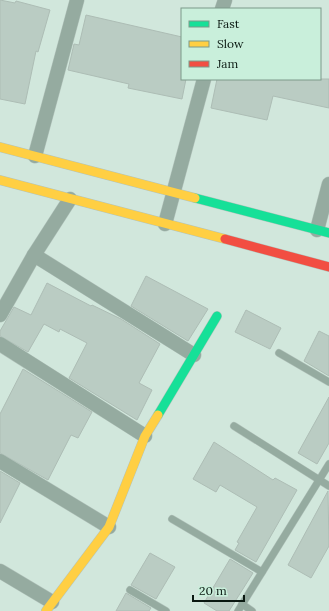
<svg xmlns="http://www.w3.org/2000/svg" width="329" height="611" font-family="Lora,serif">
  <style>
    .building { fill: #baccc3; stroke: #adbdb5 }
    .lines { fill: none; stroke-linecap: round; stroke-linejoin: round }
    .lane-casing { stroke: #b3c4bc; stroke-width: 8 }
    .street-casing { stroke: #b3c4bc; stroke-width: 15 }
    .fast-casing { stroke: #b3c4bc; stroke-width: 10 }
    .slow-casing { stroke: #b3c4bc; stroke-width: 10 }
    .jam-casing { stroke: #b3c4bc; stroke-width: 10 }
    .lane { stroke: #95aba0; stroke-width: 7 }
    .street { stroke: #95aba0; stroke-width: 14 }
    .fast { stroke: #16e098; stroke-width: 9 }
    .slow { stroke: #ffcf43; stroke-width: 9 }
    .jam { stroke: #f24e42; stroke-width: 9 }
  </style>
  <rect width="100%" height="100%" fill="#d1e7dc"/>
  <g class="building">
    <polygon points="0,0 15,3 16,1 50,10 38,52 36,51 25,104 0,99"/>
    <polygon points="86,15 182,37 182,79 186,79 182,99 128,88 129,84 68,70 74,44 79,45"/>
    <polygon points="217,79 329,79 329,108 273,96 267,120 211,108"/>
    <polygon points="146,276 208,309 188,341 131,306"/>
    <polygon points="47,283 91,306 92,305 121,319 160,344 139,383 152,390 137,420 69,378 87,343 60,329 59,332 44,324 28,352 0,336 0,331 14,307 31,315"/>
    <polygon points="246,310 281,328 270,349 235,332"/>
    <polygon points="319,331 329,336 329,376 304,361"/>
    <polygon points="23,369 92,412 78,438 71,435 48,480 0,453 0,414"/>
    <polygon points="329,397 329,443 317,464 298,453"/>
    <polygon points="214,442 273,480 275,478 297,490 256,562 235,550 239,543 237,542 257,507 220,485 216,492 193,479"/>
    <polygon points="0,471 20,483 0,523"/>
    <polygon points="328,491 329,546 311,578 288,565"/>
    <polygon points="150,553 175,567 156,599 131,585"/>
    <polygon points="230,559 253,573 229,611 217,611 204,603"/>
    <polygon points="126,593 151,608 149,611 116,611"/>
  </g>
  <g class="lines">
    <defs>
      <g id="lane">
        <polyline points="279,353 329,382"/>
        <polyline points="234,426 329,486"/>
        <polyline points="172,519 262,572"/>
        <polyline points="130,590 166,611"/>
        <polyline points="242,604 252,611"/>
        <polyline points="238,611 329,464"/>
      </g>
      <g id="street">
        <polyline points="222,9 225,0"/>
        <polyline points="35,156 77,0"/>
        <polyline points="165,224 204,79"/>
        <polyline points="317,230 329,184"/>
        <polyline points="34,255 194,355"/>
        <polyline points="0,315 34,255 70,199"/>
        <polyline points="0,344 145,436"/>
        <polyline points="0,461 109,527"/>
        <polyline points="0,571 52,602"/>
      </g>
      <g id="fast">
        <polyline points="195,198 329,233"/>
        <polyline points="158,415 217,316"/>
      </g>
      <g id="slow">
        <polyline points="0,147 195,198"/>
        <polyline points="0,180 225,239"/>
        <polyline points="46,611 109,527 145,436 158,415"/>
      </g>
      <polyline id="jam" points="225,239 329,267"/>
    </defs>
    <use href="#lane" class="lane-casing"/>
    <use href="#street" class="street-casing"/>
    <use href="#fast" class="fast-casing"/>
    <use href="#slow" class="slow-casing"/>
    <use href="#jam" class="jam-casing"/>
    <use href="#lane" class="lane"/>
    <use href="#street" class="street"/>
    <use href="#fast" class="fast"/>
    <use href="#slow" class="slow"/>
    <use href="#jam" class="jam"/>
  </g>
  <rect x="181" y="8" width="140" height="72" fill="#c9efdb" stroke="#7d998a"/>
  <rect x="189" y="21" width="20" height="6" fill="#16e098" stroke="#7d998a"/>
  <text x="217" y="28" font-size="12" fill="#0a1811">Fast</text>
  <rect x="189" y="41" width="20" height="6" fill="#ffcf43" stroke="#7d998a"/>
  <text x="217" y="48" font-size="12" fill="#0a1811">Slow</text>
  <rect x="189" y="61" width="20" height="6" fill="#f24e42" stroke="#7d998a"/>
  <text x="217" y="68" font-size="12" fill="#0a1811">Jam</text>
  <path d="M193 595v6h51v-6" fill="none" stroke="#0a1811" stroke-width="2"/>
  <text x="199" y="595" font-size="12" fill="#0a1811" stroke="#c9efdb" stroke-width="3" paint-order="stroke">20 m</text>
</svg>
